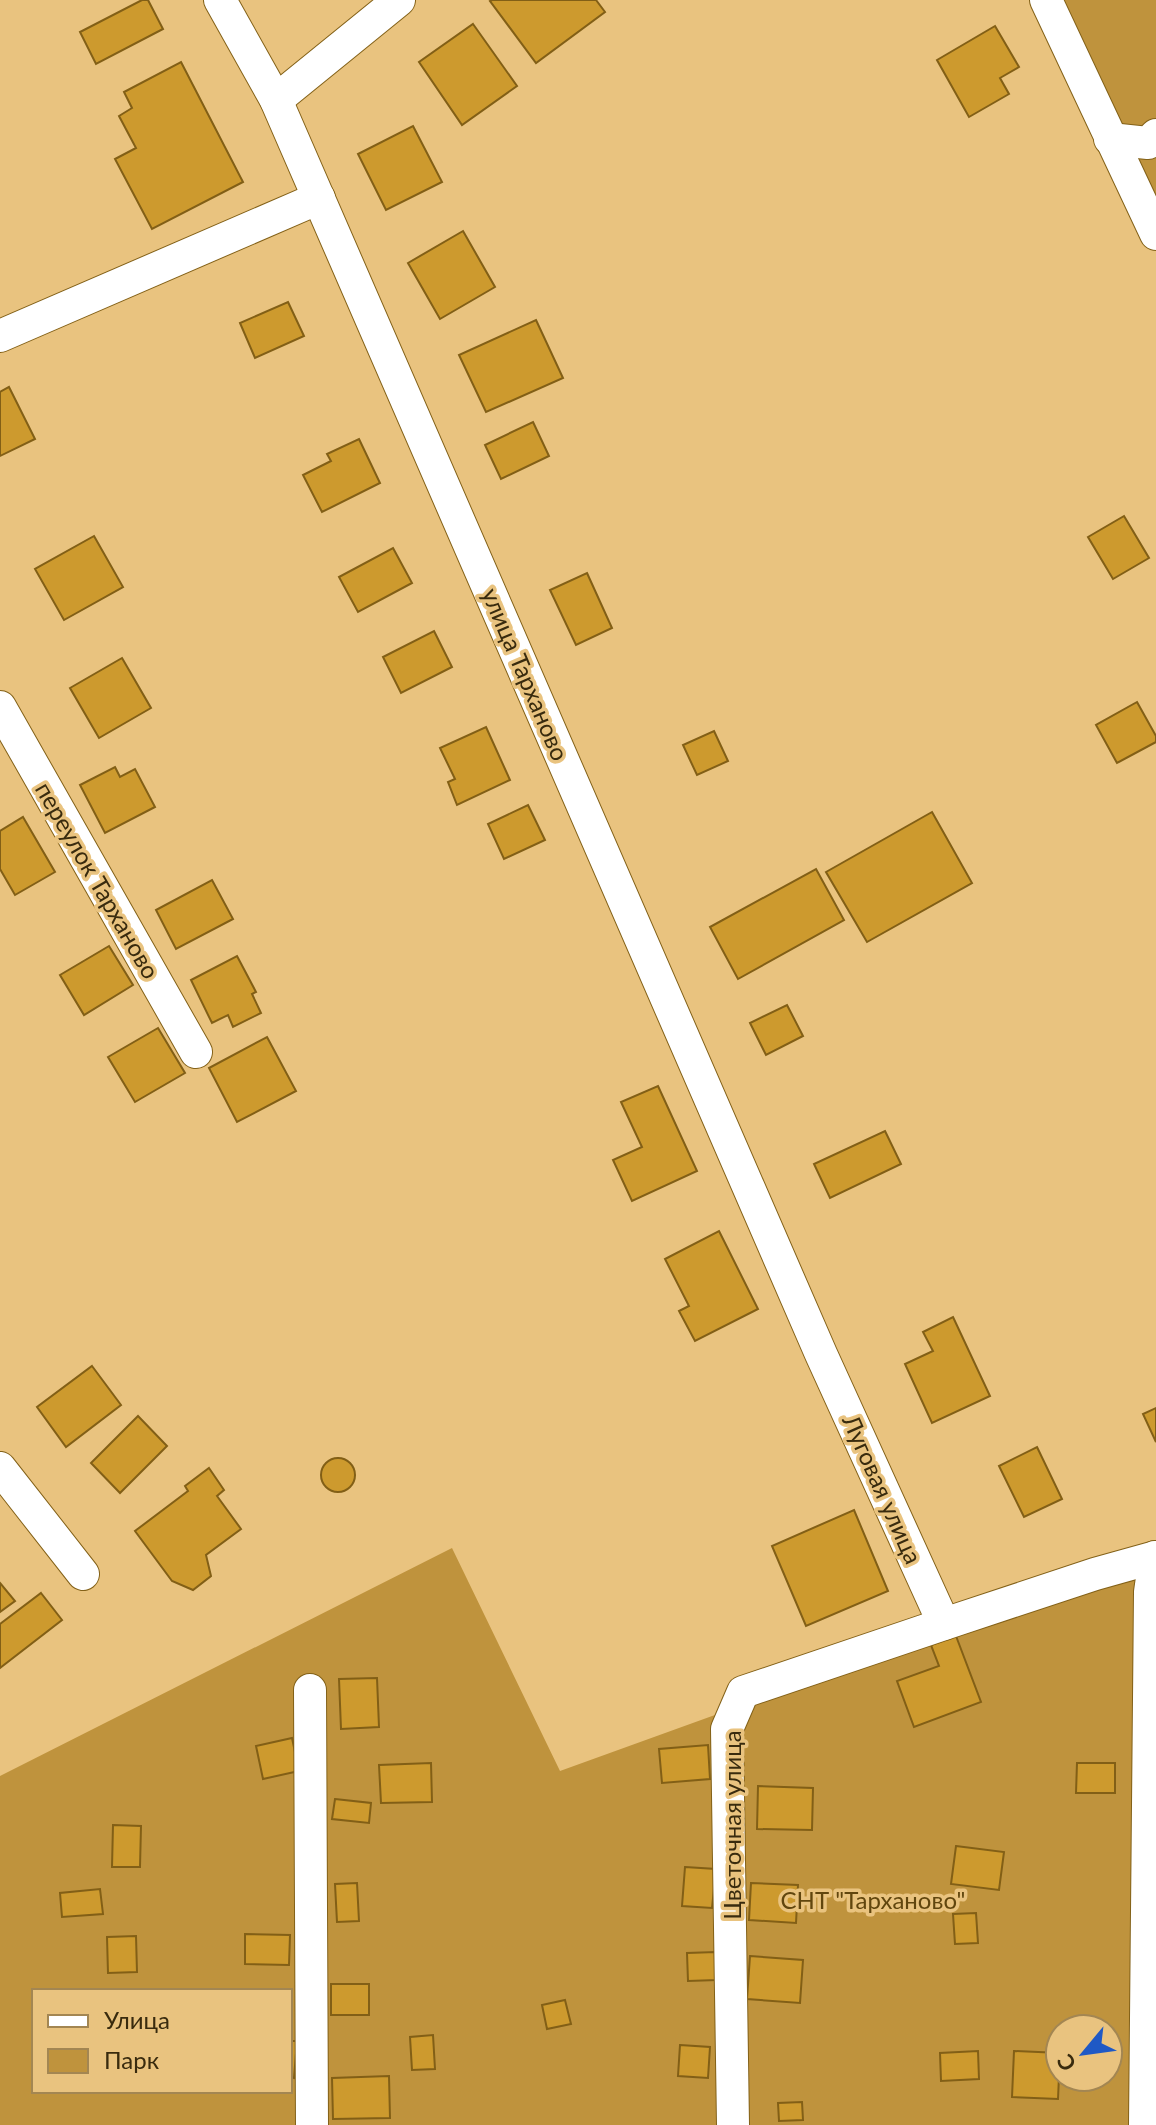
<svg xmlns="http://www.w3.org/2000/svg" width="1156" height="2125" font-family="Lato,sans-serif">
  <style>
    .green { fill: #bf933d; fill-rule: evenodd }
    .building { fill: #cd9a2e; stroke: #825f16; stroke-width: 2 }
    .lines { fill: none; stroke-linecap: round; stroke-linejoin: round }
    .minor-casing { stroke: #836118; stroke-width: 34 }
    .minor { stroke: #fff; stroke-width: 32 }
    .labels { text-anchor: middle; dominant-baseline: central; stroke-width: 7; stroke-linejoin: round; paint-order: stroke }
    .street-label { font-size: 24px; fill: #392b0e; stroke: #e9c37f }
    .park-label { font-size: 24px; fill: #61460e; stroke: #e9c37f }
  </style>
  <rect width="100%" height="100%" fill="#e9c37f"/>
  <g class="green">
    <polygon points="1063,0 1156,0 1156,198"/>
    <path d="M452,1548L560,1771L925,1639L1156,1562V2125H0V1776ZM34,1991H290V2091H34ZM1060,2029H1108V2077H1060Z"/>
  </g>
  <g class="building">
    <polygon points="142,0 148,0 163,29 96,64 80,32"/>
    <polygon points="492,0 596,0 605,12 536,63 490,1"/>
    <polygon points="473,24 517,86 462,125 419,62"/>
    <polygon points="995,26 1019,67 1000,78 1009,94 969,117 937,60"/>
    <polygon points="181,62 243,182 152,229 115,159 136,148 119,116 132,108 124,92"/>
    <polygon points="413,126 442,182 386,210 358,154"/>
    <polygon points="463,231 495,287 440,319 408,263"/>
    <polygon points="288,302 304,336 255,358 240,323"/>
    <polygon points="536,320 563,378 486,412 459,355"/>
    <polygon points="9,387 35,439 0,456 0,392"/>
    <polygon points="533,422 549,456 501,479 485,445"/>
    <polygon points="359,439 380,483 322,512 303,475 331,461 327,454"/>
    <polygon points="1124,516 1149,558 1113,579 1088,537"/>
    <polygon points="94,536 123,587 64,620 35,569"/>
    <polygon points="393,548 412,583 358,612 339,577"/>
    <polygon points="587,573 612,628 576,645 550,590"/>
    <polygon points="434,631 452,667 401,693 383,657"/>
    <polygon points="122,658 151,708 99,738 70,688"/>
    <polygon points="1137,702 1156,736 1156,742 1117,763 1096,725"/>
    <polygon points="486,727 510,780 457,805 448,782 455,779 440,748"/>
    <polygon points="714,731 728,761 697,775 683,745"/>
    <polygon points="115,767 120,777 135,769 155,807 105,833 80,785"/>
    <polygon points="528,805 545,840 504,859 488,824"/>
    <polygon points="932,812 972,883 867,942 826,872"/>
    <polygon points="23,817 55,872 15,895 0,869 0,831"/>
    <polygon points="816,869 844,920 738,979 710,927"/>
    <polygon points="212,880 233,919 176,949 156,910"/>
    <polygon points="109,946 133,985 84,1015 60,975"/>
    <polygon points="237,956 256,992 252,994 261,1013 233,1027 228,1015 212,1023 191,980"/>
    <polygon points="787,1005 803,1036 766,1055 750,1023"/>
    <polygon points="158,1028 185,1073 135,1102 108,1057"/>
    <polygon points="267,1037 296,1091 237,1122 209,1068"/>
    <polygon points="658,1086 697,1171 632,1201 613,1160 642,1147 621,1102"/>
    <polygon points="885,1131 901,1164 830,1198 814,1164"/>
    <polygon points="719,1231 758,1309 695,1341 679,1311 689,1306 665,1259"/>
    <polygon points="953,1317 990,1396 932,1423 905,1364 933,1351 923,1332"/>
    <polygon points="92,1366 121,1405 66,1447 37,1407"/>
    <polygon points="1156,1408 1156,1442 1143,1414"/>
    <polygon points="138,1416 167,1446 120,1493 91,1463"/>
    <polygon points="1037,1447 1062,1499 1024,1517 999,1466"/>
    <circle cx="338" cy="1475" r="17"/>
    <polygon points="209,1468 224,1490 217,1496 241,1529 206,1555 211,1576 193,1590 172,1581 135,1531 188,1491 185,1486"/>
    <polygon points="854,1510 888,1591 806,1626 772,1546"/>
    <polygon points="0,1583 15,1601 0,1612"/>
    <polygon points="41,1593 62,1620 0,1668 0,1624"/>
    <polygon points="956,1636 981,1702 914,1727 897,1681 939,1666 931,1645"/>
    <polygon points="377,1678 379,1727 341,1729 339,1679"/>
    <polygon points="292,1738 299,1771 263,1779 256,1746"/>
    <polygon points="708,1745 710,1779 662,1783 659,1749"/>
    <polygon points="431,1763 432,1802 381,1803 379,1765"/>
    <polygon points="1077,1763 1115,1763 1115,1793 1076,1793"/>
    <polygon points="758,1786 813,1788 812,1830 757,1829"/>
    <polygon points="335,1799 371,1803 369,1823 332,1819"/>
    <polygon points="113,1825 141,1826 140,1867 112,1867"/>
    <polygon points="956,1846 1004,1852 999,1890 951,1884"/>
    <polygon points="685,1867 716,1869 712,1908 682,1906"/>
    <polygon points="357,1883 359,1921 337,1922 335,1884"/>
    <polygon points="751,1883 798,1885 796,1923 749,1920"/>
    <polygon points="100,1889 103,1914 62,1917 60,1893"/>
    <polygon points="976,1913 978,1943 955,1944 953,1914"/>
    <polygon points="245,1934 290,1935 289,1965 245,1964"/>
    <polygon points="136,1936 137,1972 108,1973 107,1937"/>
    <polygon points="716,1952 717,1980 688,1981 687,1953"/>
    <polygon points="750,1956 803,1960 800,2003 747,1999"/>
    <rect x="331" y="1984" width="38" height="31"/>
    <polygon points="565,2000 571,2024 547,2029 542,2005"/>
    <polygon points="433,2035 435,2069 412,2070 410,2037"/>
    <polygon points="290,2041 297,2041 294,2078 290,2077"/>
    <polygon points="680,2045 710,2047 708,2078 678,2076"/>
    <polygon points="978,2051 979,2079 941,2081 940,2053"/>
    <polygon points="1014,2051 1060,2053 1058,2099 1012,2097"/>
    <polygon points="389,2076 390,2118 333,2119 332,2078"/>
    <polygon points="802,2102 803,2120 779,2121 778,2103"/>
  </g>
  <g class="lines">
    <defs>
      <g id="minor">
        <polyline points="220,0 276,100 821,1354 944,1624"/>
        <polyline points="1046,0 1156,234"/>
        <polyline points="276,100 399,0"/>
        <polyline points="1110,139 1148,143 1156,135"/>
        <polyline points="0,336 319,198"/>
        <polyline points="0,707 196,1052"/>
        <polyline points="0,1468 83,1574"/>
        <polyline points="310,1690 312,2125"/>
        <polyline points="733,2125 727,1729 743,1692 944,1624 1095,1574 1156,1557"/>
        <polyline points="1145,2125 1150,1592 1155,1557"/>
      </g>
    </defs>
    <use href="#minor" class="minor-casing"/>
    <use href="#minor" class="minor"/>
  </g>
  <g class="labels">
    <g class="street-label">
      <text transform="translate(526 674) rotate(67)">улица Тарханово</text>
      <text transform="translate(98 880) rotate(60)">переулок Тарханово</text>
      <text transform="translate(883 1489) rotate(66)">Луговая улица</text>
      <text transform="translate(731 1825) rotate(-90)">Цветочная улица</text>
    </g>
    <g class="park-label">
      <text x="873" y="1899">СНТ "Тарханово"</text>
    </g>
  </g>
  <rect x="32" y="1989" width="260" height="104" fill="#e9c37f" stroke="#a38652" stroke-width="2"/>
  <rect x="48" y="2015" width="40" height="12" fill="#ffffff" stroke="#a38652" stroke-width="2"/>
  <text x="104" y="2029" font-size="24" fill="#392b0e">Улица</text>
  <rect x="48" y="2049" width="40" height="24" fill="#bf933d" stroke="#a38652" stroke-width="2"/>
  <text x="104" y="2069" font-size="24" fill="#392b0e">Парк</text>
  <g transform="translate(1084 2053) rotate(241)"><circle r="38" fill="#e9c37f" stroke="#a38652" stroke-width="2"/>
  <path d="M0-6L14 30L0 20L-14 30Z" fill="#1f59c5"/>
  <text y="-12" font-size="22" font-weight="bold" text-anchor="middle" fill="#392b0e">С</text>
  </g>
</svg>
